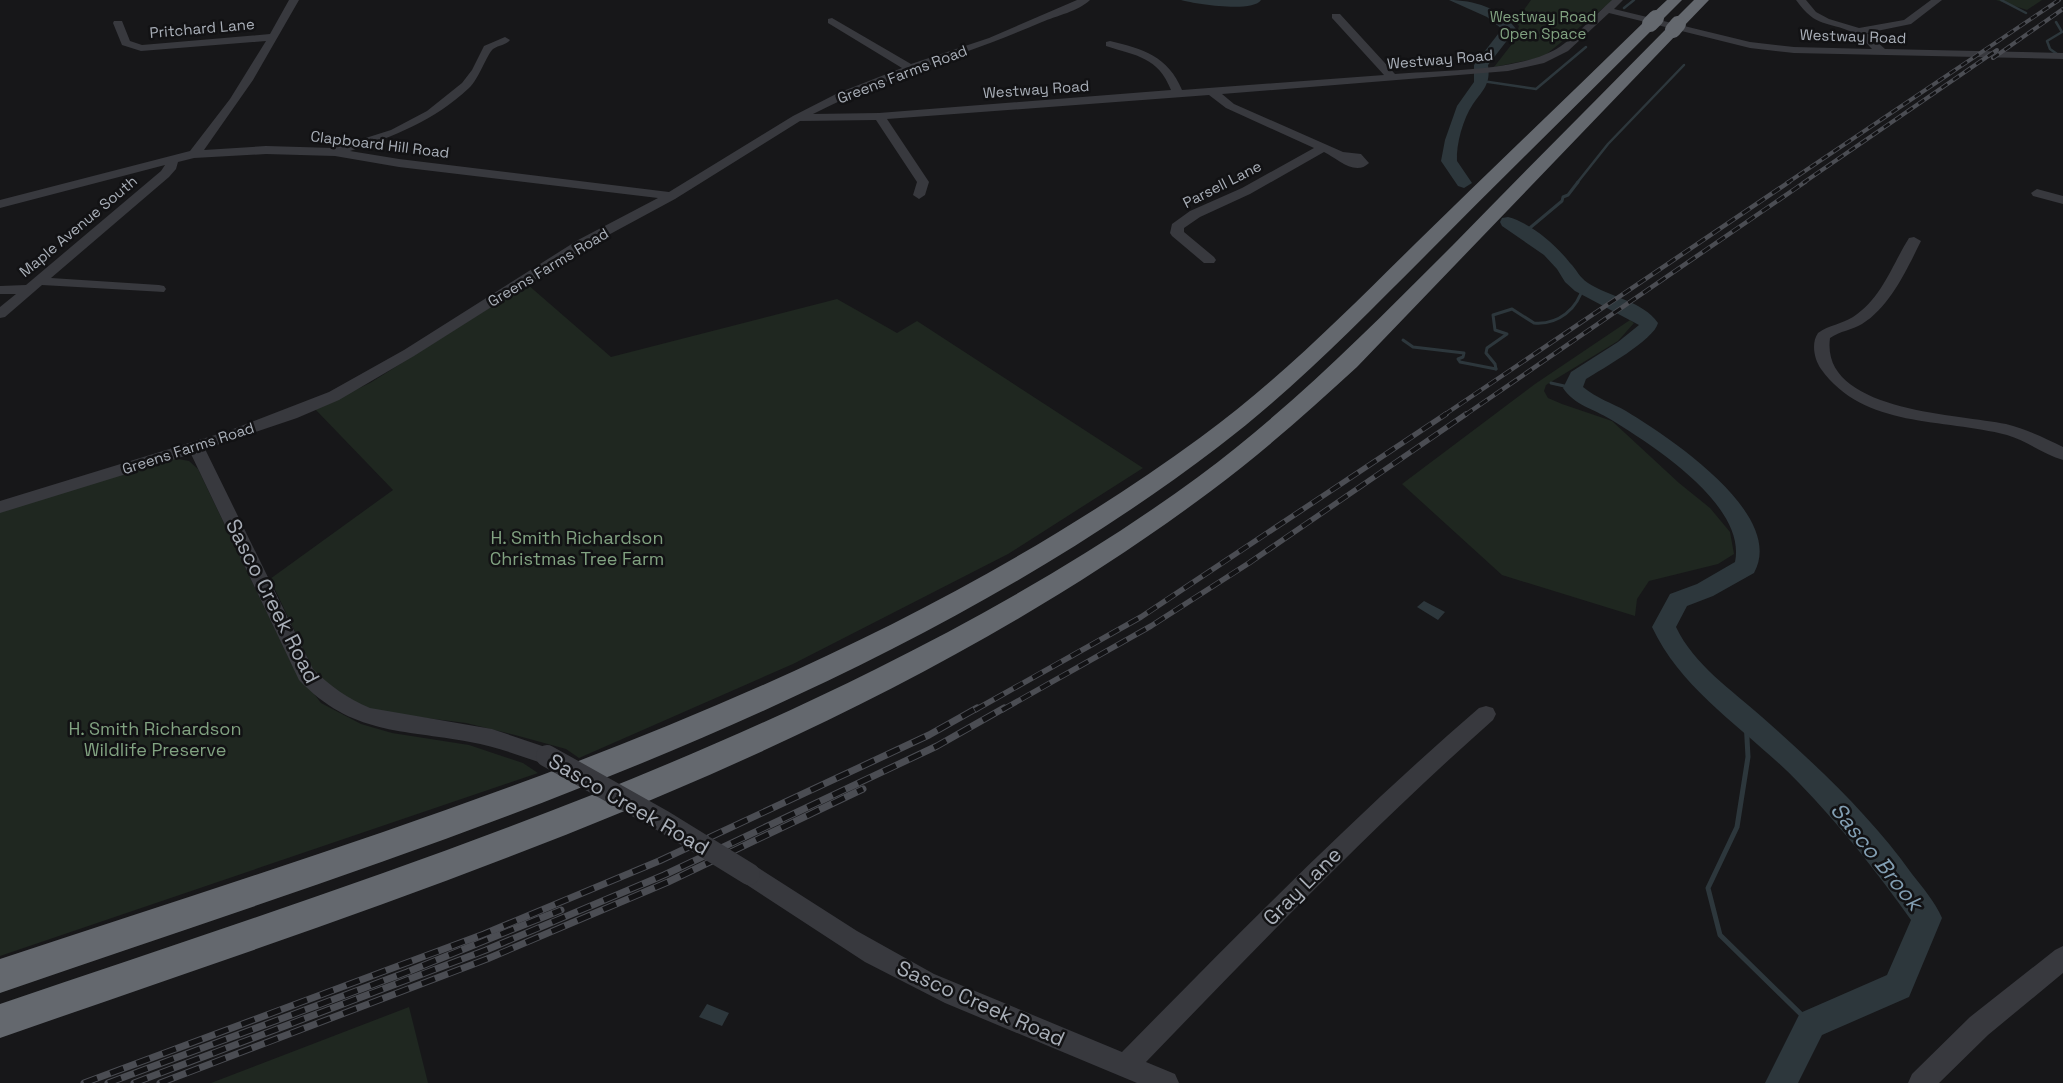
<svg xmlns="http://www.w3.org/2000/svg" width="2063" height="1083" font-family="'Space Grotesk',sans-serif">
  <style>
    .green { fill: #1f2720 }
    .water { fill: #2d373c }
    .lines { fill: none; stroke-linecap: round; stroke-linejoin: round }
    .stream-far2 { stroke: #2d373c; stroke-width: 2.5 }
    .stream-far1 { stroke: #2d373c; stroke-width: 3 }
    .stream { stroke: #2d373c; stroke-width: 5 }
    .river { fill: #2d373c; fill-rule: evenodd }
    .minor { fill: #38393e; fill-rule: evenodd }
    .highway { fill: #64686e; fill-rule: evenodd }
    .rail-far3-casing { stroke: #4b4d53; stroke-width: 4 }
    .rail-far2-casing { stroke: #4b4d53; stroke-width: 4.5 }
    .rail-far1-casing { stroke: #4b4d53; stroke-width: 5.5 }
    .rail-casing { stroke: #4b4d53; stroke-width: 7 }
    .rail-far3 { stroke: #121214; stroke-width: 2.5; stroke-dasharray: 7; stroke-linecap: butt }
    .rail-far2 { stroke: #121214; stroke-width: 3; stroke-dasharray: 9; stroke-linecap: butt }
    .rail-far1 { stroke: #121214; stroke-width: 4; stroke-dasharray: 11; stroke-linecap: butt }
    .rail { stroke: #121214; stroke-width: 5; stroke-dasharray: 14; stroke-linecap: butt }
    .minor-bridge { stroke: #38393e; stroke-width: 22 }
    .highway-bridge { stroke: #64686e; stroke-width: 16 }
    .labels { text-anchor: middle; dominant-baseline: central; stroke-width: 5; stroke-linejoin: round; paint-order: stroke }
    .far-park-label { font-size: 15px; fill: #81a281; stroke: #121214 }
    .far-street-label { font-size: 15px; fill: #a9afb8; stroke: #121214 }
    .park-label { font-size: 18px; fill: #81a281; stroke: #121214 }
    .near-street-label { font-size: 21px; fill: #a9afb8; stroke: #121214 }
    .near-water-label { font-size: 22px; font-style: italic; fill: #829eb2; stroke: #121214 }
  </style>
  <rect width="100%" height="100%" fill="#171719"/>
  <g class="green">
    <polygon points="1531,0 1613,0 1543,57 1494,67 1515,40 1519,26 1515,22"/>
    <polygon points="1996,0 2042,0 2027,10"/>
    <polygon points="527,284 611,357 837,299 897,333 917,321 1143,468 1008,554 793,664 579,758 566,749 515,735 466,723 386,713 363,707 318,680 270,579 393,490 315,409 370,383"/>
    <polygon points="1630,320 1634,323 1618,341 1546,385 1544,391 1548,398 1562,404 1612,421 1679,483 1710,508 1730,532 1734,554 1718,564 1649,581 1637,599 1635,616 1502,575 1402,484 1535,384"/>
    <polygon points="173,458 189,461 198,469 292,665 321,703 361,724 392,733 469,745 523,763 538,773 0,956 0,512"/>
    <polygon points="409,1007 428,1083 211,1083"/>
  </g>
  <g class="water">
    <path d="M1181,0H1261C1253,13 1195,4 1181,0Z"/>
    <polygon points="1424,601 1445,612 1438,620 1417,607"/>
    <polygon points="707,1004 729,1013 722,1026 699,1017"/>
  </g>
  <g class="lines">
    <g class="stream-far2">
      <polyline points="2001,0 2026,13"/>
      <polyline points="1624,8 1634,0"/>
      <polyline points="2056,22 2062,32 2047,41 2050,49 2057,54"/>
      <polyline points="1482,81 1536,89 1586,47"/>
      <polyline points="1577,183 1608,144 1684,65"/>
    </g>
    <g class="stream-far1">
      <polyline points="1525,232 1562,201 1563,197 1568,195 1578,182"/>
      <polyline points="1403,340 1413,347 1464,353 1463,357 1458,359 1460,362 1496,369"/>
      <path d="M1496,369L1495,364L1486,353L1487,348L1507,334L1495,330L1493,315L1512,309L1534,323C1558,325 1578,309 1583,286"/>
      <polyline points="1551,383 1573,388"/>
    </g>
    <polyline class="stream" points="1746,720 1748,757 1737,827 1708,888 1720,935 1811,1024"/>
    <g class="river">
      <path d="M1449,0C1473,0 1501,8 1516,29L1488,65C1491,84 1483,90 1473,104C1463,119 1456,144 1457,161L1472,183L1464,188L1458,186L1441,161L1445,140L1457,106L1474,82V65L1502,29L1487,17Z"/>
      <path d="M1508,217C1531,223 1556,245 1570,263C1577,270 1579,277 1588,283C1609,297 1643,301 1658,323C1654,340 1602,369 1586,379L1583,387C1596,398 1612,403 1626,411C1667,436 1787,514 1754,573L1713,596L1687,606L1676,627C1694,665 1732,690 1762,717C1816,765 1870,815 1912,874C1923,888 1935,902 1942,918L1909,997L1822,1035L1798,1083H1765L1800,1013L1887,975L1911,920C1877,872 1840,825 1799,783C1749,731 1683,693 1652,627L1670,594L1697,584L1735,562C1747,505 1652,445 1610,419C1594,409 1574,405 1563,388L1571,372L1618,342L1639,325L1575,291L1565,282L1557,269L1544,255L1502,226L1500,222L1502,218Z"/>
    </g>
    <g class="minor">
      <path d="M289,0H299L253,80L204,150L266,146L334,148L391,130L427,111L462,83L472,70L484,46L505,37L510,40C506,45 499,45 493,49C487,54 479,79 469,88C434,121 394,136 350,151L399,159L669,192L793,116L838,93L902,68L828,23V19L832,18L911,64L989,38L1077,0H1090C1079,11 1056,16 1042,22C966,55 886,77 813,114L879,113L1171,90C1158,57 1137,56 1106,46V42L1110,41C1143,49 1168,56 1182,90L1384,75L1332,18V14H1340L1395,74C1440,70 1524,72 1561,46C1579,33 1595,15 1612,0H1623L1614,9L1750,42L1794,47L1872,49C1867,44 1861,36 1854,33C1826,20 1817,29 1796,0H1806L1816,12L1829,19L1859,28L1904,20L1931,0H1942L1911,24L1867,33L1885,49L2063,53V59L1794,53L1750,48L1609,13L1568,51L1544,63L1508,71L1222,94L1234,104L1343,152L1361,154L1369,163C1355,177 1337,158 1324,152L1250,194L1200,217L1184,228V232L1214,257L1216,260L1214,263H1204L1172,236L1170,233L1172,224L1190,211L1242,188L1314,148L1226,108L1209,95L887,119L929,182L925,195L919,199L913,195L917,182L876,120L800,121L675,199L588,246L414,356L339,400L297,418L205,449L313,669C331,687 347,698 370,708L492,729L554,750L557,756L554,762L547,765C521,756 497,747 470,742C401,729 352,735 299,680L191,454L0,513V501L228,431L329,392L404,350L578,240L658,198L399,167L335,156L266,154L194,158L178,162L176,169L169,177L51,278L159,285L164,286L166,289L164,292L42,285L5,317L0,318V307L16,294H0V286L26,285L161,171L165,165L0,208V200L190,151L230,99L266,41L141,51L122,45L113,23L114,21H122L130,41L142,45L270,34Z"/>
      <polygon points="2037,189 2063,196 2063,204 2033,196 2031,193"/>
      <path d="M1914,237L1921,241C1907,269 1890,307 1862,324C1852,330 1840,331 1830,338C1820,412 1959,414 2006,424C2026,429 2045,438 2063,447V460C2043,454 2027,441 2007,435C1943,418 1864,429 1821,369C1814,359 1811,343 1818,333C1829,325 1842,324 1853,317C1882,298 1892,265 1909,238Z"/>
      <path d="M1486,706L1493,708L1496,714L1493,720C1371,828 1259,945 1146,1062L1175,1074L1179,1083H1137L945,1003L865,962L741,881L738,874L741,867L749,864L757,867L857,931L934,974L1122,1052C1238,934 1354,816 1479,708Z"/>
      <polygon points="2063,946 2063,973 1988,1035 1939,1083 1908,1083 1912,1074 1970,1017 2055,950"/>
    </g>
    <g class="highway">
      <path d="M1667,0H1682L1661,21L1656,22L1655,27C1579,103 1502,178 1426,255C1359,322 1293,390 1218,447C865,716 414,850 0,993V959C413,822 845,697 1201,437C1279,380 1347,311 1416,243C1492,169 1569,95 1645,21L1650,20L1651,15Z"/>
      <path d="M1694,0H1709L1683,27L1679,28L1678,33L1357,367C1310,410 1262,453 1211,491C855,757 414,893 0,1038V1004C296,903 595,809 876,669C988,613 1097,551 1198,477C1291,408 1371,327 1453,245C1524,172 1596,100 1668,27L1672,26L1673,21Z"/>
    </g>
    <defs>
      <g id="rail-far3">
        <polyline points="1993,58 2063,9"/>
        <polyline points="1787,183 2059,0"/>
        <polyline points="1803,183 1997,50"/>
      </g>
      <g id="rail-far2">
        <polyline points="1444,415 1789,182"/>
        <polyline points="1465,415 1805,182"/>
      </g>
      <g id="rail-far1">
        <polyline points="975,710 1141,617 1446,414"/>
        <polyline points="1002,710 1151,626 1249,563 1466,414"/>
      </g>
      <g id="rail">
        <polyline points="84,1083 484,934 659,861 929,735 977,708"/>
        <polyline points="108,1083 407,972 561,910"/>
        <polyline points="134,1083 486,950 664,875 937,746 1004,708"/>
        <polyline points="160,1083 487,959 668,882 863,789"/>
      </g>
    </defs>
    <use href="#rail-far3" class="rail-far3-casing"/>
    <use href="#rail-far2" class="rail-far2-casing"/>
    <use href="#rail-far1" class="rail-far1-casing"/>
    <use href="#rail" class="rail-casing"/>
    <use href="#rail-far3" class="rail-far3"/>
    <use href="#rail-far2" class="rail-far2"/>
    <use href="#rail-far1" class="rail-far1"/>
    <use href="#rail" class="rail"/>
    <polyline class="minor-bridge" points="547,756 663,821 749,874"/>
    <g class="highway-bridge">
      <polyline points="1650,24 1656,18"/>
      <polyline points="1673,30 1678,24"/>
    </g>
  </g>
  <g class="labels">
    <g class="far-park-label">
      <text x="1543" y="16">Westway Road<tspan x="1543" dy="17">Open Space</tspan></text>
    </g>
    <g class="far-street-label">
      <text transform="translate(202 28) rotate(-5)">Pritchard Lane</text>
      <text transform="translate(1853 36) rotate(2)">Westway Road</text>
      <text transform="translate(1440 59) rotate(-5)">Westway Road</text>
      <text transform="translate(902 74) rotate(-21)">Greens Farms Road</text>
      <text transform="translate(1036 89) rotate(-4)">Westway Road</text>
      <text transform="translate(380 144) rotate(7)">Clapboard Hill Road</text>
      <text transform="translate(1222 184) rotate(-27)">Parsell Lane</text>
      <text transform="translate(78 226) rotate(-40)">Maple Avenue South</text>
      <text transform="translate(548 267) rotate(-31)">Greens Farms Road</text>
      <text transform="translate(188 448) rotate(-18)">Greens Farms Road</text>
    </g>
    <g class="park-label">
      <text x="577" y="537">H. Smith Richardson<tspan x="577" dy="21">Christmas Tree Farm</tspan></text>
      <text x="155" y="728">H. Smith Richardson<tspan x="155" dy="21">Wildlife Preserve</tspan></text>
    </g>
    <g class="near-street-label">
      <text transform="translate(273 601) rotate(63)">Sasco Creek Road</text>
      <text transform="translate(629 804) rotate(30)">Sasco Creek Road</text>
      <text transform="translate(1302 886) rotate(-45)">Gray Lane</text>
      <text transform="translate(981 1003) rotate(24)">Sasco Creek Road</text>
    </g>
    <g class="near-water-label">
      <text transform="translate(1877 856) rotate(51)">Sasco Brook</text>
    </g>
  </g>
</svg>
